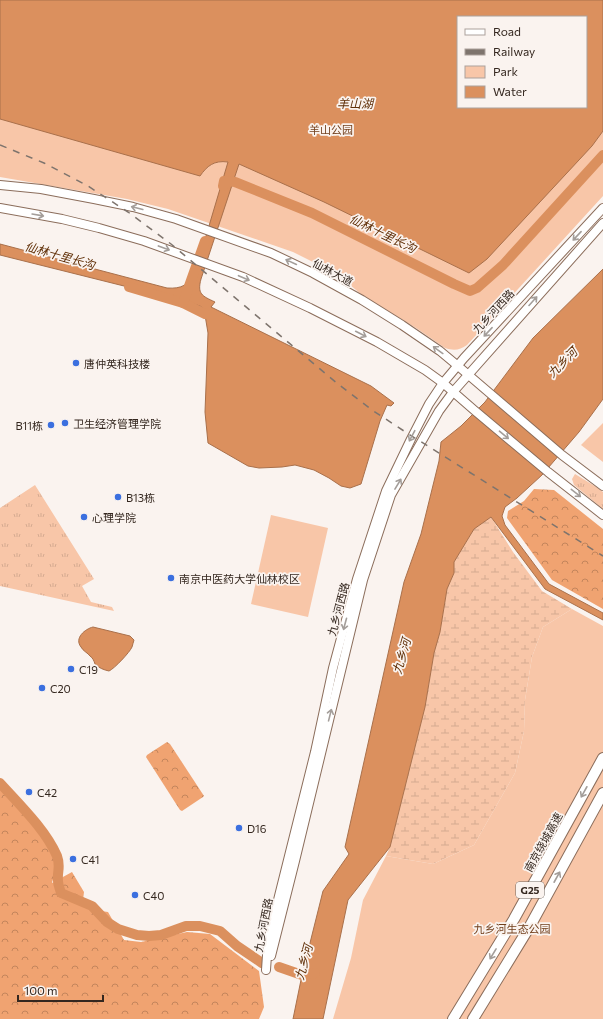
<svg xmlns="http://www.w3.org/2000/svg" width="603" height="1019" font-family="Commissioner,'Noto Sans SC',sans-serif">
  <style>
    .grass { fill: url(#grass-tufts) }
    .forest { fill: url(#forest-crowns) }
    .wetland { fill: url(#wetland-marsh) }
    .park { fill: #f8c6a8; fill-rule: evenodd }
    .water { fill: #db905e; stroke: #a9704b; fill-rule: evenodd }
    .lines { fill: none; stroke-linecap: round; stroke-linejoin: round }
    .river { stroke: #db905e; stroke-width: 10 }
    .major-casing { stroke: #8b6d5b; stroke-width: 10 }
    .highway-casing { stroke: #8b6d5b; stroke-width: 12 }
    .major { stroke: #fff; stroke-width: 8 }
    .highway { stroke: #fff; stroke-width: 10 }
    .rail { stroke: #7e746d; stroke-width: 1.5; stroke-dasharray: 7 7; stroke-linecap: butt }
    .oneway { stroke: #a49e9a }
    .poi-dot { fill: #3b6fdf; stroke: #faf3ef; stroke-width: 1.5 }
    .labels { text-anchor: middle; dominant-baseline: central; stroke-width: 3.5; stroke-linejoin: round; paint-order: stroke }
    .shield { fill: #faf3ef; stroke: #6f645d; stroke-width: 1 }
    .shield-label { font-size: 10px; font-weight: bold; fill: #34271f }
    .park-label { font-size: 11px; fill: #723f1c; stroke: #faf3ef }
    .street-label { font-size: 11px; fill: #34271f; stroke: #faf3ef }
    .poi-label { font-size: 11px; fill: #34271f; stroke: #faf3ef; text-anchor: start }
    .water-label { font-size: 12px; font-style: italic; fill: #602f07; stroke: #faf3ef }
  </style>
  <defs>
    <pattern id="grass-tufts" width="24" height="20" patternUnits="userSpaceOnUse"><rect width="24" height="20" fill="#f8c6a8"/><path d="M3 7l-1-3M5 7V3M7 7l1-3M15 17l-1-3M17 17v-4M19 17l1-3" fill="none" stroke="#d5aa90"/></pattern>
    <pattern id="forest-crowns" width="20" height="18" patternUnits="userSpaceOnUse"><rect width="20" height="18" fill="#f0a371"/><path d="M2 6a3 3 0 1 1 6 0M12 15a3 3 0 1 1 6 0" fill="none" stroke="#c3855c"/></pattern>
    <pattern id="wetland-marsh" width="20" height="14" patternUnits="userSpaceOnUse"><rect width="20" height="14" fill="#f8c6a8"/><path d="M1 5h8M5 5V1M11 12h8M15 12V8" fill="none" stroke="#d5aa90"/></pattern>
  </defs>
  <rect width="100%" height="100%" fill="#faf3ef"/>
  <g class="grass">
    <polygon points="575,474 598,488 603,492 603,509 574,485 572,479"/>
    <polygon points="35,485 94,579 82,586 91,602 112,607 114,611 0,586 0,508"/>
  </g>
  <g class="forest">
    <polygon points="534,489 554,490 603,529 603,609 552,580 507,518 508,511 524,501"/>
    <polygon points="167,742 170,744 204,796 203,797 182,811 180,810 146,757 147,755"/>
    <path d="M0,788C15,805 53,843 56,865C57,871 53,878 52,883L72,872L84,892L83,900L101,911L108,912L124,940L141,942L187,932L210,934L259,971L264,1007L259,1019H0Z"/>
  </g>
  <polygon class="wetland" points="491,517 513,552 542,591 572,609 543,627 532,657 525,700 524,731 515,773 474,845 433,864 386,856 390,847 425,707 434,653 440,632 447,589 454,573 454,562 474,529"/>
  <g class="park">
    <path d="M0,0H603V196L467,345C460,350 454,351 445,348L416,328L362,295L337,274L293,252L168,209L127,199L0,177ZM458,17H586V107H458Z"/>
    <polygon points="603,423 603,462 581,445"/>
    <polygon points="271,515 328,528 308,617 251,604"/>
    <polygon points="572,609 603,626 603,1019 333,1019 351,958 363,900 386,856 433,864 474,845 515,773 524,731 525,700 532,657 543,627"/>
  </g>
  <g class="water">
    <path d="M0,0H603V131L592,146L487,259L469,273L324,202L239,164L201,279C197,294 202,296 215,302L211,307L371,386L394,403L391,406L387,405L380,421L361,484L350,488L341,486L329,478L314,470L295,465L282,467L259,468L248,466L208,443L205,412L208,333L204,309L200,306L184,301L0,255V244L167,288C182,289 188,285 195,273L228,162C214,160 207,166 200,176L0,119ZM458,17H586V107H458Z"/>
    <polygon points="603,269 603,399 579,432 542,475 517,498 505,507 502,516 505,525 549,584 603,613 603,620 545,589 491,517 474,529 454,562 454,573 447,589 440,632 434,653 425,707 390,847 348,900 323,1019 293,1019 302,975 323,891 349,854 345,847 404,582 421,534 439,461 441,442 461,426 485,402 533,338"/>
    <path d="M93,627L130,636L134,640C133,642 133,645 132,647C130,652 114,669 109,671C104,670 99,668 95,664C94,661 93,658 90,656C88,653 83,651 81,647C74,638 85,629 93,627Z"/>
  </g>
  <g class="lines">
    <g class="river">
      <polyline points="223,186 224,181 235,182 312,213 454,284 470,291 477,288 503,265 603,155"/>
      <polyline points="129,287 183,303 205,314"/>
      <polyline points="183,303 205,241"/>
      <path d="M0,783C19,804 46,830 57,856C61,867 57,871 58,881C58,885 60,889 61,893L92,906L107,922L118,929L137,935L149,936L161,935L186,926H200L220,931L237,946L262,963"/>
      <polyline points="279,967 302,975 315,973"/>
    </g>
    <defs>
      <g id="major">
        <polyline points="0,185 41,189 94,199 133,207 176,219 271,253 313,273 362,300 402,325 440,351 458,366 562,455 603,486"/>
        <polyline points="0,208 62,219 99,228 144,241 243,277 310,308 377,342 425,370 443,383 474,410 548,472 603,515"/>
        <polyline points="271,956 295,861 363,580 391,495 439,411 453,392 603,223"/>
        <polyline points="266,970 268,940 315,752 333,668 357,579 386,491 411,439 429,404 443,383 464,358 603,208"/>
      </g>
      <g id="highway">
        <polyline points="453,1019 514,919 603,758"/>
        <polyline points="473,1019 530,926 603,793"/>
      </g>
    </defs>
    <use href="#major" class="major-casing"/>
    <use href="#highway" class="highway-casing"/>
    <use href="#major" class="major"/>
    <use href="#highway" class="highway"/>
    <polyline class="rail" points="0,145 44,163 88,186 128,212 171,244 338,384 372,410 407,433 603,556"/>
  </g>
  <defs><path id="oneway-shaft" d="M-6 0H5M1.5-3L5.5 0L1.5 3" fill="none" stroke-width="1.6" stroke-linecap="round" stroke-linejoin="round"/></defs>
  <g class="oneway">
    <use href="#oneway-shaft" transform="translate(137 208) rotate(-166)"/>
    <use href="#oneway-shaft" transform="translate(38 215) rotate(10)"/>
    <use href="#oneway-shaft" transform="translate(577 236) rotate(133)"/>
    <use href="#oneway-shaft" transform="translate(164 248) rotate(20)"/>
    <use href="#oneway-shaft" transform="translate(291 262) rotate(-155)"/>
    <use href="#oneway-shaft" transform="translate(244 278) rotate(23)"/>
    <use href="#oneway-shaft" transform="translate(533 301) rotate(-48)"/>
    <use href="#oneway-shaft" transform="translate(488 332) rotate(133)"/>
    <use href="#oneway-shaft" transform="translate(361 334) rotate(27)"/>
    <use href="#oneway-shaft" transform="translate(438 350) rotate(-144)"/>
    <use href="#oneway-shaft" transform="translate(504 435) rotate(40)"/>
    <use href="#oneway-shaft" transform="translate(412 436) rotate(118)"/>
    <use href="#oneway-shaft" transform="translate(398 484) rotate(-59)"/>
    <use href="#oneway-shaft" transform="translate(576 493) rotate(38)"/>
    <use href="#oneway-shaft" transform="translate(345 624) rotate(105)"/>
    <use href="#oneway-shaft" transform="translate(330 715) rotate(-76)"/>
    <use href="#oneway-shaft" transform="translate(584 792) rotate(119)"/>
    <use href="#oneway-shaft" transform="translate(557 877) rotate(-61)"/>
    <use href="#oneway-shaft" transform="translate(493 954) rotate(121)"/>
  </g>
  <g class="poi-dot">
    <circle cx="76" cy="363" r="4"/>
    <circle cx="65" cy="423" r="4"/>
    <circle cx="51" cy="425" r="4"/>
    <circle cx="118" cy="497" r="4"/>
    <circle cx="84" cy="517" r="4"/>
    <circle cx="171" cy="578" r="4"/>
    <circle cx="71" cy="669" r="4"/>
    <circle cx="42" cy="688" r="4"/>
    <circle cx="29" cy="792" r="4"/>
    <circle cx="239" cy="828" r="4"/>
    <circle cx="73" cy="859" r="4"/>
    <circle cx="135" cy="895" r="4"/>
  </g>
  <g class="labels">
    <rect class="shield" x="516" y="882" width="28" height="16" rx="3"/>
    <g class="shield-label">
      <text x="530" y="890">G25</text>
    </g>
    <g class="park-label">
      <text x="331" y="129">羊山公园</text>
      <text x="512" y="928">九乡河生态公园</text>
    </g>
    <g class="street-label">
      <text transform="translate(333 272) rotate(28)">仙林大道</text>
      <text transform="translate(493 311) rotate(-47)">九乡河西路</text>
      <text transform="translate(338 609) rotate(-75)">九乡河西路</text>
      <text transform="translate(543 842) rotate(-61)">南京绕城高速</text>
      <text transform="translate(263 925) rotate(-79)">九乡河西路</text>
    </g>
    <g class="poi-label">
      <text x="84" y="363">唐仲英科技楼</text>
      <text x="73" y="423">卫生经济管理学院</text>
      <text x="43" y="425" text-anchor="end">B11栋</text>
      <text x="126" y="497">B13栋</text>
      <text x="92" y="517">心理学院</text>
      <text x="179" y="578">南京中医药大学仙林校区</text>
      <text x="79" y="669">C19</text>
      <text x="50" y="688">C20</text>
      <text x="37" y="792">C42</text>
      <text x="247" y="828">D16</text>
      <text x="81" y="859">C41</text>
      <text x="143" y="895">C40</text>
    </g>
    <g class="water-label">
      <text x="355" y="103">羊山湖</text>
      <text transform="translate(383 233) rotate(26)">仙林十里长沟</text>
      <text transform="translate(60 255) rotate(16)">仙林十里长沟</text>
      <text transform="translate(562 362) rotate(-45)">九乡河</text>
      <text transform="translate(401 656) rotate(-74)">九乡河</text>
      <text transform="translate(303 962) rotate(-75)">九乡河</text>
    </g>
  </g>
  <rect x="457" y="16" width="130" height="92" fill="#faf3ef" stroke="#aba19c"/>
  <rect x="465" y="29" width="20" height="6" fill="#ffffff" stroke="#aba19c"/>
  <text x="493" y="36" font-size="12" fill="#34271f">Road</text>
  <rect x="465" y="49" width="20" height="6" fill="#7e746d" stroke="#aba19c"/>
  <text x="493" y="56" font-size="12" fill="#34271f">Railway</text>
  <rect x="465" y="66" width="20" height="12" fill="#f8c6a8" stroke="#aba19c"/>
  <text x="493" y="76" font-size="12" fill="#34271f">Park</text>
  <rect x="465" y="86" width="20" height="12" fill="#db905e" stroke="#aba19c"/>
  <text x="493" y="96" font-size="12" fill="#34271f">Water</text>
  <path d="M18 995v6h85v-6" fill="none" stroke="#34271f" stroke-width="2"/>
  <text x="24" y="995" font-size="12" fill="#34271f" stroke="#faf3ef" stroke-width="3" paint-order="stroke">100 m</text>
</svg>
